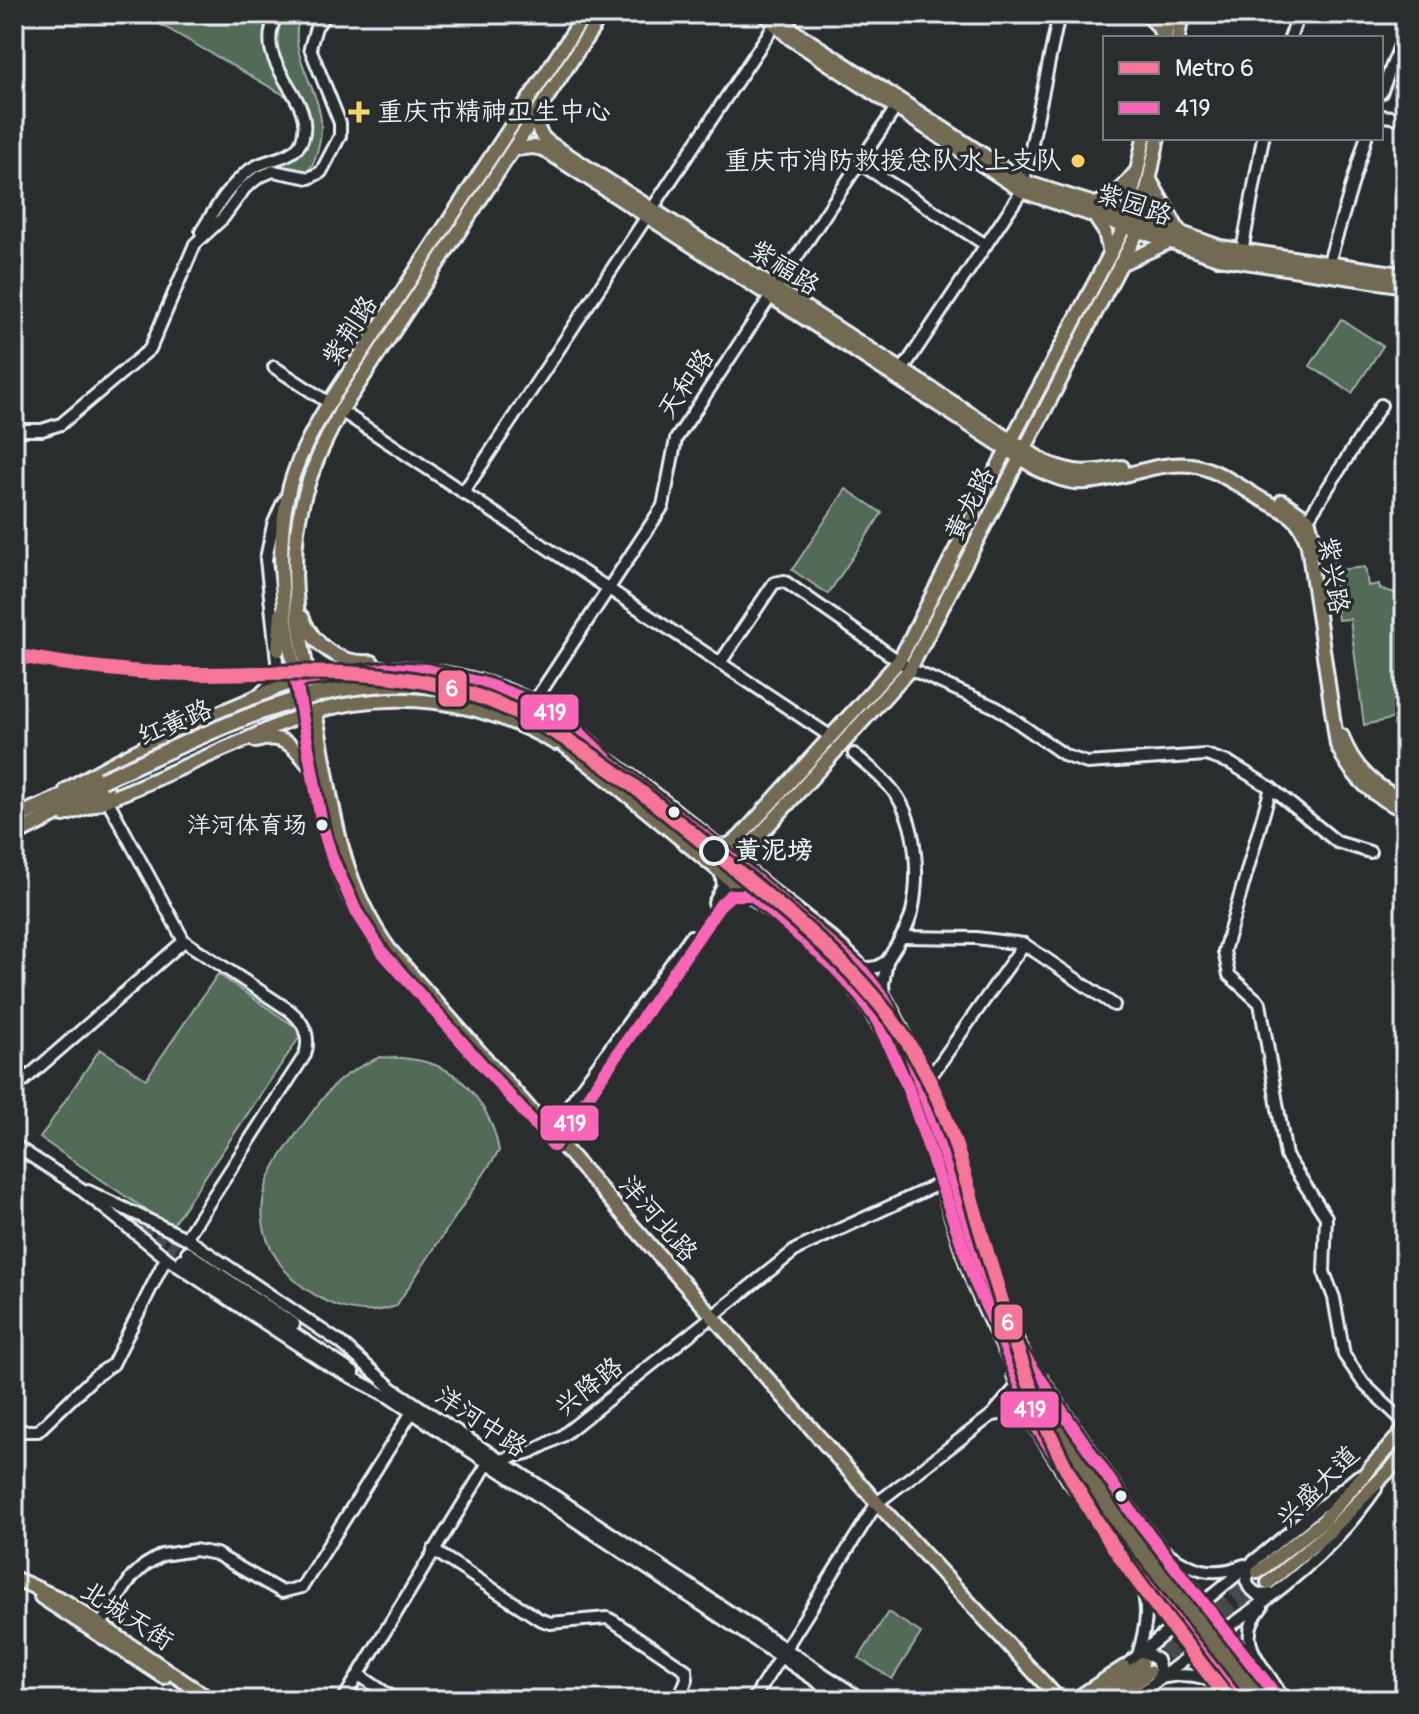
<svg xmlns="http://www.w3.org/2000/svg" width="1419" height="1714" font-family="Pangolin,'LXGW WenKai TC',sans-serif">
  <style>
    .green { fill: #536a57; stroke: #9eaea8; stroke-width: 2 }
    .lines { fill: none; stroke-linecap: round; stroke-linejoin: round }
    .minor-tunnel { stroke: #464a4c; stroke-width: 10; stroke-dasharray: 10 5; stroke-linecap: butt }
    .major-tunnel { stroke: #464a4c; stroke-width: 12; stroke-dasharray: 12 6; stroke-linecap: butt }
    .minor-casing { stroke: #e8f1f8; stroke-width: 16 }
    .major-casing { stroke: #e8f1f8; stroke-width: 18 }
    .highway-casing { stroke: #e8f1f8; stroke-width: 20 }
    .minor { stroke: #2a2d2e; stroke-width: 10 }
    .major { stroke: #736b52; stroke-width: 12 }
    .highway { stroke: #736b52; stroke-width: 14 }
    .highway-bridge-casing { stroke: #e8f1f8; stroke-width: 20; stroke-linecap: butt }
    .highway-bridge { stroke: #736b52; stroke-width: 14 }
    .bus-1-casing { stroke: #2a2d2e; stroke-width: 18 }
    .bus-1 { stroke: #fa66b7; stroke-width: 12 }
    .metro-1-casing { stroke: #2a2d2e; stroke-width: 20 }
    .metro-1 { stroke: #f67599; stroke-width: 14 }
    .poi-dot { fill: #ffd166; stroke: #2a2d2e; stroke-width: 3 }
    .bus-dot { fill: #e8f1f8; stroke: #2a2d2e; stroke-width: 3 }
    .stop-dot { fill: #2a2d2e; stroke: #e8f1f8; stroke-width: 4 }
    .labels { text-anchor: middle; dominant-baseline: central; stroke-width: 7; stroke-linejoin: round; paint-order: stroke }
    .bus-label { font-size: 24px; fill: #e8f1f8; stroke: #2a2d2e; text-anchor: end }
    .poi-label { font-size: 26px; fill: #e8f1f8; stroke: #2a2d2e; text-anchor: start }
    .street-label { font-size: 26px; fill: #e8f1f8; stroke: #2a2d2e }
    .stop-label { font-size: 26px; font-weight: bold; fill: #e8f1f8; stroke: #2a2d2e; text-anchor: start }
    .line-badge { stroke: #2a2d2e; stroke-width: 3 }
    .badge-label { font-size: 22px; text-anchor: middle; font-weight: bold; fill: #fff }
  </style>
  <rect width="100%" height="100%" fill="#2a2d2e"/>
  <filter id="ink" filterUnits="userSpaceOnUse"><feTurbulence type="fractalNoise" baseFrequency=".0125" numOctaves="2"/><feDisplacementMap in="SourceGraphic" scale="16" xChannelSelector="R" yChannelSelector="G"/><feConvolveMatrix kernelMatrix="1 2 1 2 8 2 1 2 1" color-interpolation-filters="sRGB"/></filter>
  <g filter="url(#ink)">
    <g class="green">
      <path d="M142,14H255L265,20C261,55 274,70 291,99Z"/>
      <path d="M281,14H301C285,51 318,85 321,121C322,132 320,142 317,152C314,162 313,167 305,173L273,166L272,162L293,159L304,145L308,130L275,57L273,39Z"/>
      <polygon points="1341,319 1383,346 1352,393 1310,366"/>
      <polygon points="846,489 882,513 828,594 792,570"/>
      <polygon points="1337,562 1338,570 1365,567 1368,586 1379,584 1380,589 1396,593 1405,600 1405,716 1364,725 1350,619 1338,620 1331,563"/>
      <polygon points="218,974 303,1032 171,1227 40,1138 100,1049 146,1079"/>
      <path d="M380,1057C399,1058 417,1058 435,1065C469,1077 494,1117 499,1151L396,1306C368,1316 341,1311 315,1295C277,1273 253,1230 266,1187C272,1166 288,1146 300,1129C329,1090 334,1077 380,1057Z"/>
      <polygon points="888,1612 921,1633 892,1679 859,1658"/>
    </g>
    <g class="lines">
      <g class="minor-tunnel">
        <polyline points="132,1216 187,1252"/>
        <polyline points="140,1232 182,1259"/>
      </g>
      <g class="major-tunnel">
        <polyline points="1391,1461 1405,1445"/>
        <polyline points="1167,1658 1268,1583"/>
        <polyline points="1147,1663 1268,1569"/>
        <polyline points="164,1677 198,1700"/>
      </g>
      <defs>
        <g id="minor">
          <polyline points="1290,38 1299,14"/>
          <polyline points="1381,93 1405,33"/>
          <polyline points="1381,116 1405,118"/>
          <polyline points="859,163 986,245"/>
          <path d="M201,232C215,209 229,185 251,169C266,158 294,160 302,140C318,95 249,67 277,14"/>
          <polyline points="1242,251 1263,138"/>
          <polyline points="1328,265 1366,138"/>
          <polyline points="274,367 329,403"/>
          <polyline points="899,375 1022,191 1059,14"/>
          <polyline points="341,411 830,736"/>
          <polyline points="14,430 42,430 61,424 150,349 195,244 223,218 245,188 259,177 273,171 309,178 321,172 340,136 340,123 310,48 316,27 326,14"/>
          <polyline points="463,493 775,24"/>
          <polyline points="1304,525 1381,405"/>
          <polyline points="720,663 774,583 784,581 910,669 997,708 1066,756 1087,763 1206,755 1230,763 1271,788 1337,842 1370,852"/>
          <polyline points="262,692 275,680 278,671 266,559 273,525 283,502"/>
          <polyline points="534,702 663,506 676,439 899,103"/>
          <path d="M854,754C868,766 883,777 894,792C917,822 920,875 912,912C908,929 896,946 887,961"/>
          <polyline points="1271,788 1224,951 1229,975 1260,1003 1286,1156 1326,1217 1324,1272 1334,1298 1344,1355 1364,1384 1405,1423"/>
          <path d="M108,801L184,941L289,1010C304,1022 311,1036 305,1055L186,1238"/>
          <polyline points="714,903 723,886 721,872"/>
          <polyline points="902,937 976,938 1024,944 1114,1005"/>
          <polyline points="861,969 877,967 887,961 883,984 884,996"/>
          <polyline points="923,1087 1024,944"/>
          <polyline points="14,1089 184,941"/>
          <polyline points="546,1137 691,936"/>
          <polyline points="14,1145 74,1184 169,1260 328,1365 389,1397 845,1700"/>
          <polyline points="554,1146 721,904 736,893 748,894"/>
          <polyline points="88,1191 186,1238 341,1343 393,1389 863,1700"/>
          <polyline points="187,1252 294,1324"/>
          <polyline points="182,1259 354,1373"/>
          <path d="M1018,1385L992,1415C1009,1412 1021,1415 1034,1426"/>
          <polyline points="14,1431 38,1431 94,1377 113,1364 166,1258"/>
          <polyline points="433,1550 539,1619 550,1623 607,1618 613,1621 686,1670 687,1679 678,1700"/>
          <path d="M1166,1552C1192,1570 1213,1578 1244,1565"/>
          <polyline points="1253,1564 1246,1580 1249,1587 1258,1595 1273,1594"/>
          <path d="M1139,1573C1149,1607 1148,1621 1138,1655L1148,1654L1157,1660L1160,1671L1157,1679C1183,1672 1204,1674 1227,1690"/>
          <polyline points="1200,1605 1358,1476"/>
          <path d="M1262,1607C1231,1643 1266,1665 1282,1697"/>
          <polyline points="101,1624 132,1577 145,1565 162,1555 195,1550 216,1554 282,1592 302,1587 412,1412"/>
          <path d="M1218,1634C1279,1593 1334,1550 1376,1489"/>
          <polyline points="1119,1671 1184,1618"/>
          <polyline points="359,1675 396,1700"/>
          <polyline points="343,1700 488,1463 531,1452 562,1436 797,1249 943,1182"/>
          <polyline points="753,1700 877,1503 992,1415"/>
          <polyline points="1132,1700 1202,1646"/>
        </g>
        <g id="major">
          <path d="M602,14L341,411C320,449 303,487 297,531C290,593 303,651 315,712C333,800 335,872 389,949L877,1503L1055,1695L1067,1700"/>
          <polyline points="764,14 790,38 1022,191 1218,258 1399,285 1400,274 1220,247 1142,219 1025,182 794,31 787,22 787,14"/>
          <polyline points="1148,16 1158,26 1163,38"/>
          <polyline points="1165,38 1170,14"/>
          <polyline points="1178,38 1182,14"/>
          <path d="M538,113C537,126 537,133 548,142L1045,462C1076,475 1090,473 1122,467"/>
          <path d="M514,149L533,147L543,149L1039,470C1054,477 1070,484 1087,482C1122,480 1155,461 1191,465C1216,468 1242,488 1263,500C1289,514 1300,516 1308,546L1337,745C1351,776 1373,798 1405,810"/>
          <polyline points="1150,180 1180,233"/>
          <polyline points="1096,204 1116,195 1135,173"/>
          <polyline points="1093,214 1105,232 1110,254"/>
          <polyline points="1120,264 1171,241"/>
          <polyline points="1282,501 1308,519 1317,551"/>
          <path d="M302,617C315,647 339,664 372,662"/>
          <polyline points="278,650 281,613"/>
          <path d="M1342,736C1352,766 1376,789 1405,800"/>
          <path d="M256,741C283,732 296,748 312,769"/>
          <path d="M66,790C119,757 178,730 235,706C257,697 280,685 303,679C402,653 520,674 594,746"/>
          <path d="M64,815C126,795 184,765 245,740C265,731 286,720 307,714C391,687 479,699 555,743"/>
          <polyline points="717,846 728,845 739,838 899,661 1011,441 1126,224 1144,138"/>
          <polyline points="749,873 745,864 749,847 910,669 1139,229 1158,138"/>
          <path d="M362,920C325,859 317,791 304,722C290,644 269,564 290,486C298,457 313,429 329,403L585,14"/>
          <polyline points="1014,1375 1036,1427 1069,1480 1238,1700"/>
          <polyline points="1041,1379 1133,1514 1280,1700"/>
          <polyline points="1258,1572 1322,1522 1405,1429"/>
          <polyline points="14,1578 65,1601 211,1700"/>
          <polyline points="1268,1583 1330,1531 1405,1454"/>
          <polyline points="41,1597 164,1677"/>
          <polyline points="1074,1700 1124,1667"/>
          <polyline points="1098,1700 1142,1663"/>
          <polyline points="1114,1700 1149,1672"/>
        </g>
        <g id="highway">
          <path d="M549,723C628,769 697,830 767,888C807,921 858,954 885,1000C918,1056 933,1121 954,1182C964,1212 973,1243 985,1273C1005,1322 1029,1369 1055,1415"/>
          <path d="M546,731C607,774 663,824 721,871C773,913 834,953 871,1010C922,1090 940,1187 972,1275C991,1326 1019,1374 1045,1421"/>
          <polyline points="14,818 102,780"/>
          <polyline points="14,835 106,789"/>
        </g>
      </defs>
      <use href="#minor" class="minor-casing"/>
      <use href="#major" class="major-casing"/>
      <use href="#highway" class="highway-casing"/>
      <use href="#minor" class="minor"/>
      <use href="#major" class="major"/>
      <use href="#highway" class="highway"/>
      <defs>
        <g id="highway-bridge">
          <path d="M102,780C256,713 384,635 549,723"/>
          <path d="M1055,1415C1118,1516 1195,1606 1267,1700"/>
          <path d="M1045,1421C1107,1520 1182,1607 1253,1700"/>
        </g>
      </defs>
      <use href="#highway-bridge" class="highway-bridge-casing"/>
      <use href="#highway-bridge" class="highway-bridge"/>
      <defs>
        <polyline id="bus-1" points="1238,1700 1106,1533 1037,1428 1002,1340 975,1282 907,1085 877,1020 857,992 829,962 752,895 731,895 721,904 554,1146 383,953 356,911 332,858 322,825 296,681 389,668 428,670 486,684 534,702 576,729 610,762 717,846 861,969 884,998 905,1039 984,1271 1016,1344 1133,1514 1280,1700"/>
      </defs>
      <use href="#bus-1" class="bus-1-casing"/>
      <use href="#bus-1" class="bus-1"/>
      <defs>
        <path id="metro-1" d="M14,655C72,666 131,673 190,674C278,674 369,665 455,689C562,719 645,795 729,864C806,928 887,991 931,1084C952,1126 964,1173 977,1218C1001,1300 1024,1383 1062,1460C1106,1548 1170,1623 1229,1700"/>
      </defs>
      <use href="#metro-1" class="metro-1-casing"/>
      <use href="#metro-1" class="metro-1"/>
    </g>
  </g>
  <g class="poi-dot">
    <path d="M355 100h8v8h8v8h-8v8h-8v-8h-8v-8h8z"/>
    <circle cx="1078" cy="161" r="8"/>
  </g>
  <g class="bus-dot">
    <circle cx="674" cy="812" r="7"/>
    <circle cx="322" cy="825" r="7"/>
    <circle cx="1121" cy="1496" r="7"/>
  </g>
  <circle class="stop-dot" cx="714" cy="851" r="13"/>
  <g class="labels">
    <g class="bus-label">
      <text x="307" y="825">洋河体育场</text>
    </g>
    <g class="poi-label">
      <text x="377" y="112">重庆市精神卫生中心</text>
      <text x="1062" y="161" text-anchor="end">重庆市消防救援总队水上支队</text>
    </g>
    <g class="street-label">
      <text transform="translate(1134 205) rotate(19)">紫园路</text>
      <text transform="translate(784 268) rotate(33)">紫福路</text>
      <text transform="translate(350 331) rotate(-57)">紫荆路</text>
      <text transform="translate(686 384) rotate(-56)">天和路</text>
      <text transform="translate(970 504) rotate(-63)">黄龙路</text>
      <text transform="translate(1333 575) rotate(81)">紫兴路</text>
      <text transform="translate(175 723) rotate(-23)">红黄路</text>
      <text transform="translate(658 1219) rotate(49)">洋河北路</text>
      <text transform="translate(589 1387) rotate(-38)">兴降路</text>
      <text transform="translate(481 1422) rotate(34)">洋河中路</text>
      <text transform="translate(1318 1487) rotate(-45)">兴盛大道</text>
      <text transform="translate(127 1616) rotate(33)">北城天街</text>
    </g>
    <g class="stop-label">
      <text x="735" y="851">黄泥塝</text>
    </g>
  </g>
  <g class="line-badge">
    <rect x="437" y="669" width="31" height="39" rx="8" fill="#f67599"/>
    <rect x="519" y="693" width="61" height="38" rx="8" fill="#fa66b7"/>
    <rect x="539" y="1104" width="61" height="38" rx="8" fill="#fa66b7"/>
    <rect x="993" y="1303" width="31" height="38" rx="8" fill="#f67599"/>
    <rect x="999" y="1390" width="61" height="39" rx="8" fill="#fa66b7"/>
  </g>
  <g class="badge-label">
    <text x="452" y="696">6</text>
    <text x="550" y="720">419</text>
    <text x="570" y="1131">419</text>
    <text x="1008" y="1330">6</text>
    <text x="1030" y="1417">419</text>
  </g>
  <rect width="1419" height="1714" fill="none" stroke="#2a2d2e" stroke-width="48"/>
  <rect x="24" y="24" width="1371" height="1666" fill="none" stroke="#e8f1f8" stroke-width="3" filter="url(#ink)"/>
  <rect x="1103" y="36" width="280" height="104" fill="#2a2d2e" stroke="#767b7f" stroke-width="2"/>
  <rect x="1119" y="62" width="40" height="12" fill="#f67599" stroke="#767b7f" stroke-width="2"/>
  <text x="1175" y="76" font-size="24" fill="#e8f1f8">Metro 6</text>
  <rect x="1119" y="102" width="40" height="12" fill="#fa66b7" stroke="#767b7f" stroke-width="2"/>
  <text x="1175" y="116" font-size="24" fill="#e8f1f8">419</text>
</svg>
